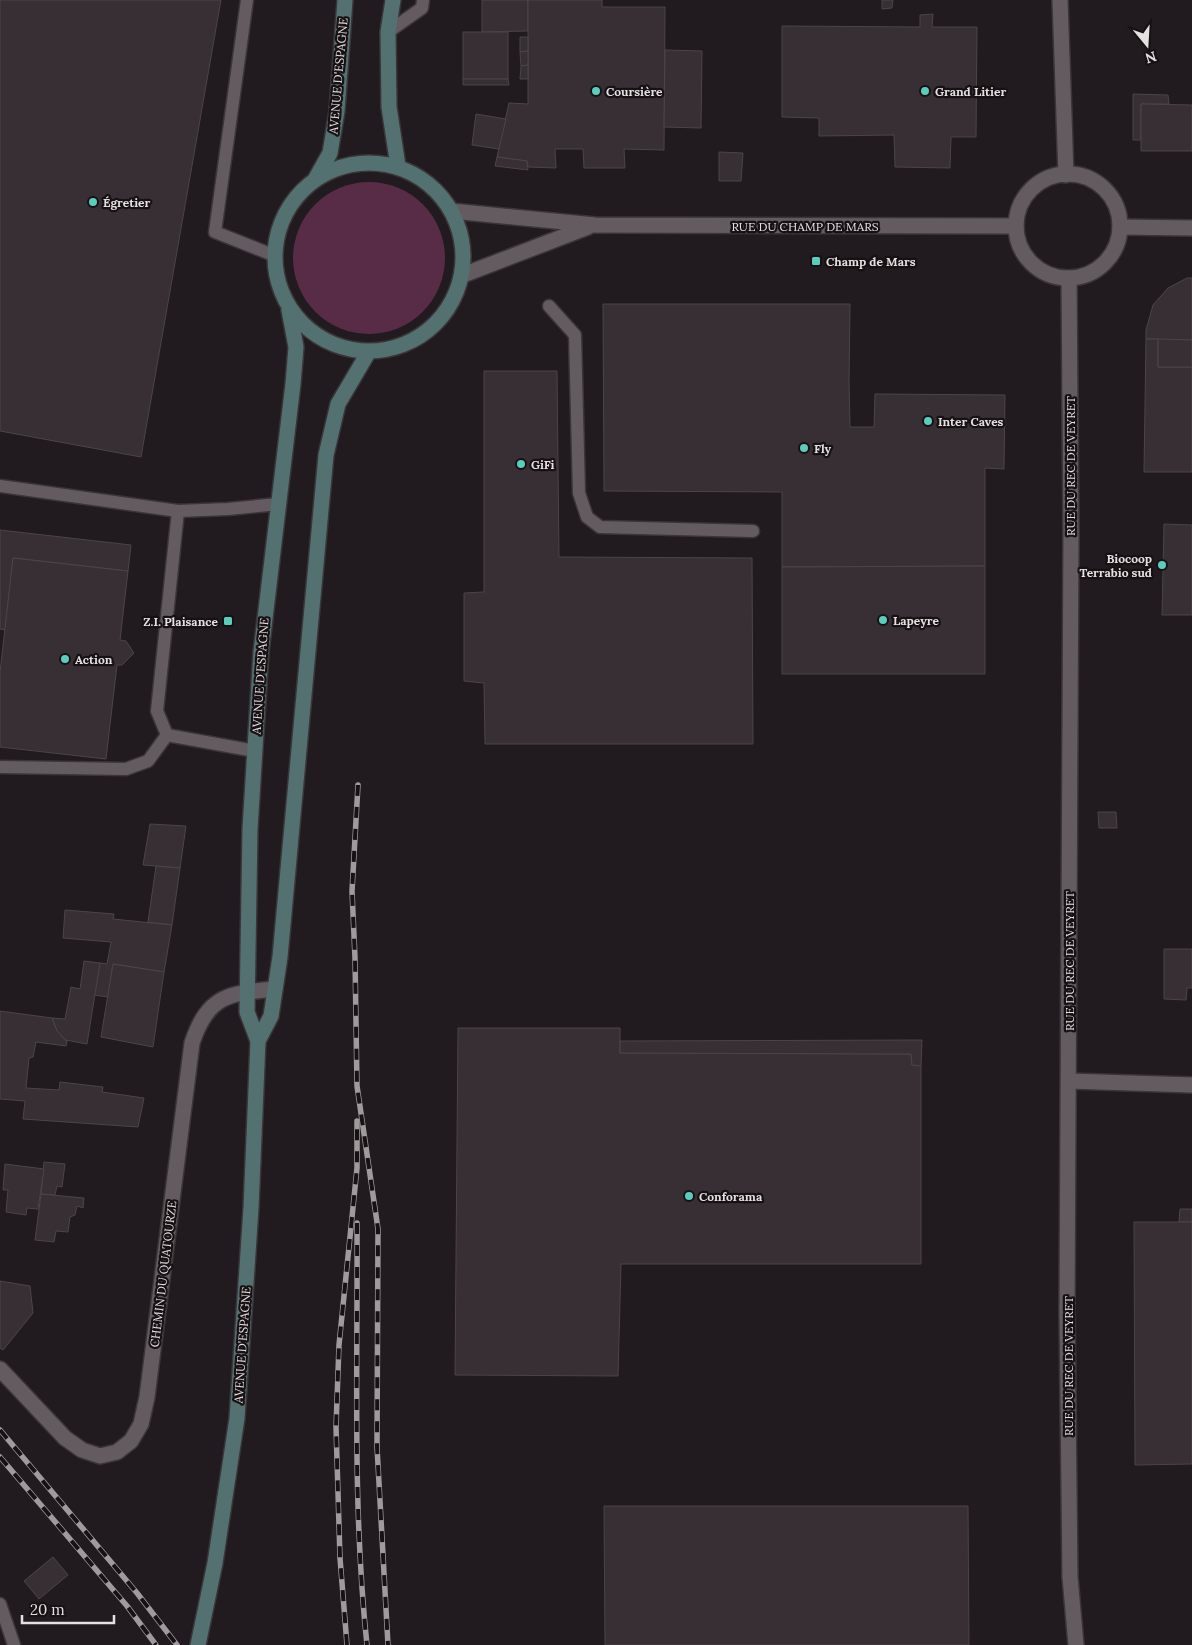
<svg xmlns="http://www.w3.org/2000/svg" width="1192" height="1645" font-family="Lora,serif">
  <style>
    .green { fill: #582c46 }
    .building { fill: #372f33; stroke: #4b4448 }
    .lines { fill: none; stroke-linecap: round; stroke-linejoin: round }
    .lane-casing { stroke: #3a3538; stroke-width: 15 }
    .street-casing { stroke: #3a3538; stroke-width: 18 }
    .secondary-casing { stroke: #3a3538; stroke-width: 18 }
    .lane { stroke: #645b60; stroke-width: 12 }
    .street { stroke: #645b60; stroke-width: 15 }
    .secondary { stroke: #537170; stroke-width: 15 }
    .rail-casing { stroke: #9f9a9c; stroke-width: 5.5 }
    .rail { stroke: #171114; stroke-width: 4; stroke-dasharray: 11; stroke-linecap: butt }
    .poi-dot { fill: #5acebd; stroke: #171114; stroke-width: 2 }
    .labels { text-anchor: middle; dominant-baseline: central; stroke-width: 4.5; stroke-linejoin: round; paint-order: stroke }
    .street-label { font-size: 12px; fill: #e5e0e2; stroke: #171114 }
    .poi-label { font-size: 12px; font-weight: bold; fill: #e5e0e2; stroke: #171114; text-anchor: start }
  </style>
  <rect width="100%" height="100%" fill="#211a1e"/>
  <circle class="green" cx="369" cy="258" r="76"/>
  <g class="building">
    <polygon points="0,0 221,0 141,457 0,431"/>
    <polygon points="482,0 528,0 528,31 482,32"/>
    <polygon points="528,0 602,0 602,7 665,7 664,150 624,149 625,168 584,168 583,149 555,149 556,168 528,167 527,161 497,157 509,103 528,104"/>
    <polygon points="882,0 893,0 892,8 882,9"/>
    <polygon points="933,14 932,27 977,27 976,137 951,137 950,168 895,167 894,135 819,136 819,118 782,117 782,26 920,27 920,15"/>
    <rect x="463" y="32" width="45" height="47"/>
    <polygon points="520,37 528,37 528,51 520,52"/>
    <polygon points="665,50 702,51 701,128 664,127"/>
    <polygon points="528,51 528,65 521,66 520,52"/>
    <polygon points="528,65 528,79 520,79 521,66"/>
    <polygon points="463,79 508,79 509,85 463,85"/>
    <polygon points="1133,94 1168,95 1169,104 1141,104 1141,140 1133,140"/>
    <polygon points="1141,104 1192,105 1192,151 1141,151"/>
    <polygon points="476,114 506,119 499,149 472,145"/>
    <polygon points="719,152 743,153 741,181 719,181"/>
    <polygon points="497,157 527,161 528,170 495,166"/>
    <polygon points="1187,278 1192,278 1192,340 1146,339 1146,330 1153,305 1168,288"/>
    <polygon points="603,304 850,304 849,382 850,427 874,427 875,394 1005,395 1004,469 985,468 985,566 782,567 782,492 604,491"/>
    <polygon points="1146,339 1158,339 1158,367 1192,367 1192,472 1144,472"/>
    <polygon points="1158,339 1192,340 1192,367 1158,367"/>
    <polygon points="484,371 557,371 559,557 752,558 753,744 485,744 484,683 464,681 464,593 484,592"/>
    <polygon points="1164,524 1192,525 1192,615 1162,615"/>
    <polygon points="0,530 131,545 128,571 13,558 5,630 0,629"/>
    <polygon points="13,558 128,571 120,640 126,641 134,653 122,665 117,665 106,759 0,747 0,672"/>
    <polygon points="985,566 985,674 782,674 782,567"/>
    <polygon points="1098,812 1116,812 1117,828 1099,828"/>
    <polygon points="150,824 186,826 180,868 143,865"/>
    <polygon points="156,866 180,868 172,925 148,922"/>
    <polygon points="65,910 114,914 113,919 172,925 164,972 113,964 108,997 94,995 100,963 107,964 111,942 63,938"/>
    <polygon points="1164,949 1192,949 1192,988 1187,988 1186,1000 1164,999"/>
    <polygon points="84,961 100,963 87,1044 66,1040 67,1042 57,1031 52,1018 65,1019 71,987 80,989"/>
    <polygon points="113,964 164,972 153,1047 101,1037"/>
    <polygon points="0,1011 52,1018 57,1031 67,1042 66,1046 36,1042 33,1057 29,1058 26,1088 59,1090 60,1082 103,1087 102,1092 144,1098 138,1127 23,1119 25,1101 0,1099"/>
    <polygon points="458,1028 620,1028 620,1053 911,1054 912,1065 921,1066 921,1264 621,1264 618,1376 455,1375"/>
    <polygon points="922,1040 921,1066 912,1065 911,1054 620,1053 620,1041"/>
    <polygon points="44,1162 65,1164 62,1187 57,1186 55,1195 41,1194"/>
    <polygon points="5,1164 44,1169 38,1209 27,1208 26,1215 6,1212 8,1190 3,1190"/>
    <polygon points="41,1194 84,1198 83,1208 77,1206 75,1215 70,1217 68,1232 56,1231 54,1242 35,1240"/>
    <polygon points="1180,1209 1192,1209 1192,1222 1179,1222"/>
    <polygon points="1134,1222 1192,1222 1192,1464 1135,1465"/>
    <polygon points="0,1281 30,1286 33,1313 3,1350 0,1348"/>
    <polygon points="604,1506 968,1506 969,1645 605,1645"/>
    <polygon points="53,1557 68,1575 39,1599 24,1581"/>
  </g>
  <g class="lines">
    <defs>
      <g id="lane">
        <polyline points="247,0 215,232 273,255"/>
        <polyline points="388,32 422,8 423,0"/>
        <polyline points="549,306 575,335 579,493 587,517 600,527 753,531"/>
        <polyline points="0,486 178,511 228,509 278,504"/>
        <polyline points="167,735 157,711 178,511"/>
        <polyline points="0,767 126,769 148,761 167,735 255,751"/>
        <polyline points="0,1604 14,1645"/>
      </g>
      <g id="street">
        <polyline points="1060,0 1066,175"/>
        <circle cx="1068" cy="226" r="52"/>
        <polyline points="452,211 595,225 1016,226"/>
        <polyline points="1120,227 1192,228"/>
        <polyline points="463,275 588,227"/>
        <polyline points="1069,278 1071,534 1067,1311 1070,1577 1076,1645"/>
        <polyline points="1069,1081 1192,1085"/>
        <path d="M0,1369L65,1438L82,1450L100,1456L117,1452L131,1441L141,1424L147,1397L192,1043C208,995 229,993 275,989"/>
      </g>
      <g id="secondary">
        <polyline points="393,0 388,32 389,107 398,166"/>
        <circle cx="369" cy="257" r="94"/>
        <polyline points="316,178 330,153 337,111 345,0"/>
        <polyline points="258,1041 247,1012 250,829 261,652 293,384 296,347 289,310"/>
        <polyline points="198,1645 215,1563 237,1418 251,1208 258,1041 271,1016 280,957 326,455 338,404 368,353"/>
      </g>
    </defs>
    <use href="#lane" class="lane-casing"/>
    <use href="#street" class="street-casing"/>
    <use href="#secondary" class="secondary-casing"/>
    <use href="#lane" class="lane"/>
    <use href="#street" class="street"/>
    <use href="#secondary" class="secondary"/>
    <defs>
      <g id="rail">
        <polyline points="358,785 352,891 355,958 357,1086 378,1229 377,1447 388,1645"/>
        <path d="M357,1223C358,1363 352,1505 367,1645"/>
        <polyline points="0,1430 137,1593 177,1645"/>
        <polyline points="0,1457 127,1606 156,1645"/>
        <polyline points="347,1645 340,1558 336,1427 339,1345 357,1168 357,1121"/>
      </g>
    </defs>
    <use href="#rail" class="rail-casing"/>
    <use href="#rail" class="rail"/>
  </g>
  <g class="poi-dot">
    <circle cx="596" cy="91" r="5"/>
    <circle cx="925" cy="91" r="5"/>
    <circle cx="93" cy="202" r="5"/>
    <rect x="811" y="256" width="10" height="10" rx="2.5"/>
    <circle cx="928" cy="421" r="5"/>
    <circle cx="804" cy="448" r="5"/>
    <circle cx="521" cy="464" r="5"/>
    <circle cx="1162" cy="565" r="5"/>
    <circle cx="883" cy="620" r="5"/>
    <rect x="223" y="616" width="10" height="10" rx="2.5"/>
    <circle cx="65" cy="659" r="5"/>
    <circle cx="689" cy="1196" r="5"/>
  </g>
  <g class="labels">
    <g class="street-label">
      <text transform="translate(338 76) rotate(-85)">AVENUE D'ESPAGNE</text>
      <text x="805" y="226">RUE DU CHAMP DE MARS</text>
      <text transform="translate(1070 466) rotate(-90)">RUE DU REC DE VEYRET</text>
      <text transform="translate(260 676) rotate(-86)">AVENUE D'ESPAGNE</text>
      <text transform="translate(1069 961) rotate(-90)">RUE DU REC DE VEYRET</text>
      <text transform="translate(163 1274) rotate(-83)">CHEMIN DU QUATOURZE</text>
      <text transform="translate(242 1345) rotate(-86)">AVENUE D'ESPAGNE</text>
      <text transform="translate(1068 1366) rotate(-90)">RUE DU REC DE VEYRET</text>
    </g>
    <g class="poi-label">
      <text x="606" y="91">Coursière</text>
      <text x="935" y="91">Grand Litier</text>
      <text x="103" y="202">Égretier</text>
      <text x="826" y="261">Champ de Mars</text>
      <text x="938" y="421">Inter Caves</text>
      <text x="814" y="448">Fly</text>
      <text x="531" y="464">GiFi</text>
      <text x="1152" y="558" text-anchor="end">Biocoop<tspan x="1152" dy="14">Terrabio sud</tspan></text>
      <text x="893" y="620">Lapeyre</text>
      <text x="218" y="621" text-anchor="end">Z.I. Plaisance</text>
      <text x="75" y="659">Action</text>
      <text x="699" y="1196">Conforama</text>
    </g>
  </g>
  <g transform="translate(1147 45) rotate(162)" stroke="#171114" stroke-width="4" paint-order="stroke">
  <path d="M0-4L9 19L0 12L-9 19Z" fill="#e5e0e2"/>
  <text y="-8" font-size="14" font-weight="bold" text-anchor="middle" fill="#e5e0e2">N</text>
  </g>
  <path d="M22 1615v8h92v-8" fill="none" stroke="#e5e0e2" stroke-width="2.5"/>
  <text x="30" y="1615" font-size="15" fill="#e5e0e2" stroke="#171114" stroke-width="4" paint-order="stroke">20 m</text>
</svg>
